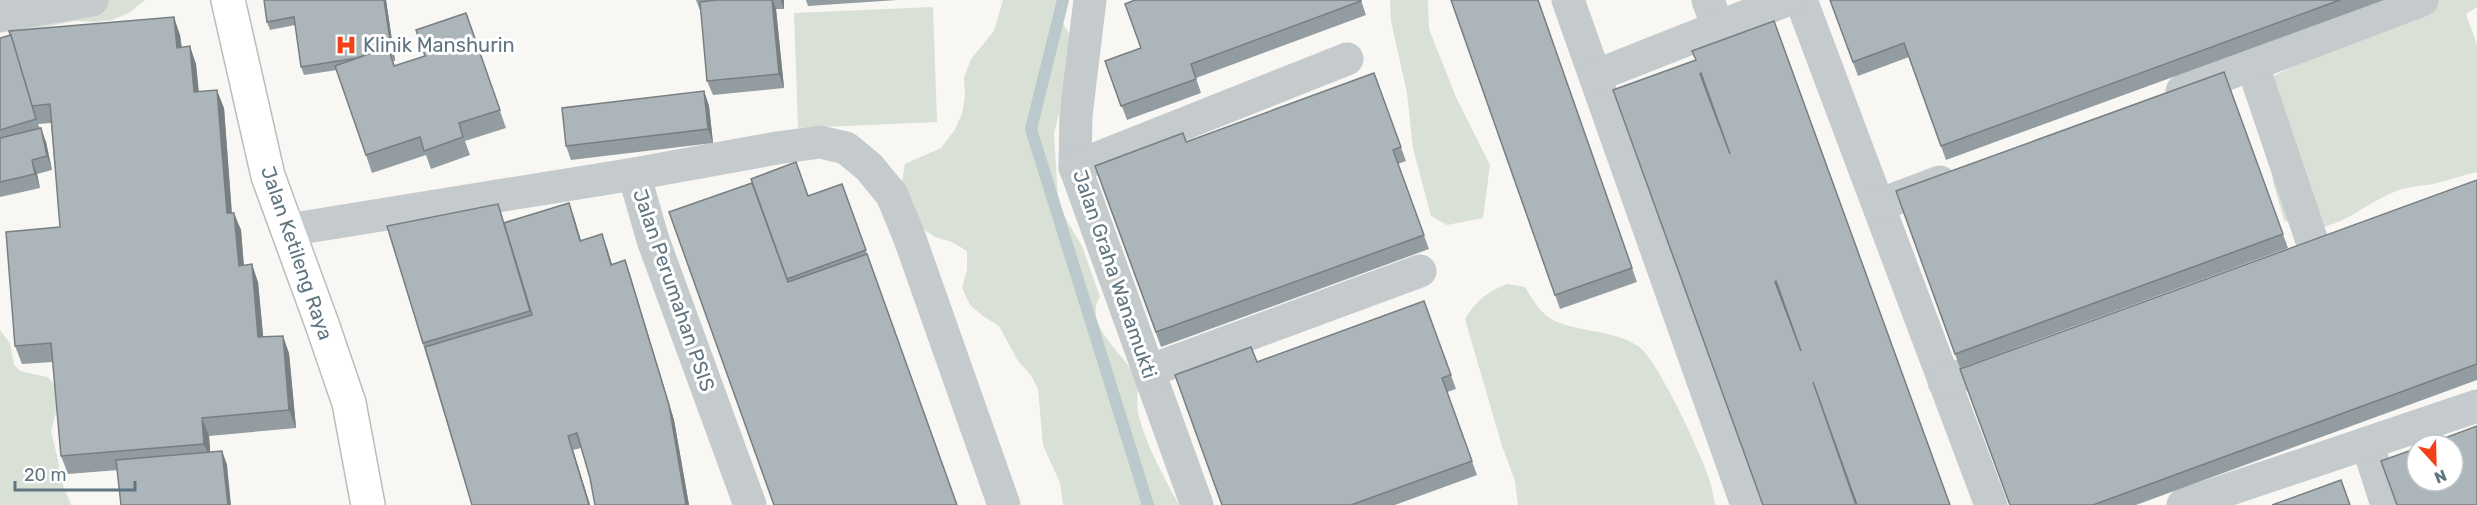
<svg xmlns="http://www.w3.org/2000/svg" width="2477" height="505" font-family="Rubik,sans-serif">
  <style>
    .green { fill: #d9e0d5 }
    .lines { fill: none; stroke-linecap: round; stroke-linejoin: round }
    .stream { stroke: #bbc9cd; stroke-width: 12 }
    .major-casing { stroke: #b8bdc0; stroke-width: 36 }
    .minor { stroke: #c5cacd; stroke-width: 33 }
    .major { stroke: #fff; stroke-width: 33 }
    .wall { fill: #939ca0 }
    .shaded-wall { fill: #787f82 }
    .building { fill: #abb5ba; stroke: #787f82; stroke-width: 1.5; fill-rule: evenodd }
    .labels { text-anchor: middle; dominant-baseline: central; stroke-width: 6; stroke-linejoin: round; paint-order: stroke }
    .poi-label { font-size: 20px; fill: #607582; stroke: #fff; text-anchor: start }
    .street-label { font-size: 20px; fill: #607582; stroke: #fff }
  </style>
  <rect width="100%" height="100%" fill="#f8f7f4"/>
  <g class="green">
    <polygon points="0,0 145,0 129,13 112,20 94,22 75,21 40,28 0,31"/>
    <path d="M1003,0H1058L1059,17L1075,43L1054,134L1058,200L1066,219L1082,246L1100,297C1083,323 1120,351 1133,372C1142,386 1134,402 1139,417C1147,447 1164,477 1179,505H1063L1060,483L1043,445L1038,389L1030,374L1018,361L999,326L983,316L970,305L962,288L967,270V251L952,242L935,237L920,227L899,198L905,164L941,148L954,131L962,114L965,96L964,78L971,59L994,31Z"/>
    <polygon points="1390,0 1428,0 1429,29 1456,97 1490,165 1483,218 1447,225 1431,216 1413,148 1407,93 1391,21"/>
    <path d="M2440,0H2477V7L2466,14L2477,45V172C2462,175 2448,181 2433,184C2421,186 2409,186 2397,191C2360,204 2325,246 2284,220L2273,182L2265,80L2391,19Z"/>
    <polygon points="933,7 937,122 798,128 794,13"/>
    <path d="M1507,284L1525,287C1531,297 1537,308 1547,316C1569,333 1611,328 1638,346C1657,358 1701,454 1709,478C1712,487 1713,496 1715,505H1518L1515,481L1502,446L1465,319C1476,301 1487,292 1507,284Z"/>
    <polygon points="0,330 10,343 14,365 20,371 47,377 54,384 59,402 51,431 58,460 60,478 71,505 0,505"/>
  </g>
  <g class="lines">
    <polyline class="stream" points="1063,0 1031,129 1148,505"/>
    <defs>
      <polyline id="major" points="228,0 268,176 322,324 349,403 368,505"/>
    </defs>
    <use href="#major" class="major-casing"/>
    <g class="minor">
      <polyline points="1090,0 1076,115 1075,167 1197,505"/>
      <polyline points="1568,0 1747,505"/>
      <polyline points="1708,0 1718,28"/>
      <polyline points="1801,0 1991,505"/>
      <polyline points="0,16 92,0"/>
      <polyline points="2252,64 2313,244"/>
      <polyline points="1595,76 1787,0"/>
      <polyline points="2182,91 2422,0"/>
      <polyline points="1075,167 1347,59"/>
      <polyline points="634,174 653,240 750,505"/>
      <polyline points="1879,205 1940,182"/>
      <polyline points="288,230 634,174 777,148 820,142 846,148 869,167 892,195 910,239 1004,505"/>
      <polyline points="1149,371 1420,271"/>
      <polyline points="1944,382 2003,360"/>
      <polyline points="2367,443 2387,505"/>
      <polyline points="2183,505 2477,406"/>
    </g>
    <use href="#major" class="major"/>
  </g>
  <g class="wall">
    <polygon points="386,0 395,61 393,61 395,66 425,56 466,13 506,128 465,141 470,155 431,169 426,155 372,173 337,70 304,75 301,67 295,25 270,30 267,22"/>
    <polygon points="696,0 784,0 784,9 776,9 784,88 713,95 707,81 701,13"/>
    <polygon points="806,0 897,0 808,6"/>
    <polygon points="1361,0 1366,15 1196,78 1201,93 1127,120 1105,61 1141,48"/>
    <polygon points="1451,0 1538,0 1637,282 1560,309"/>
    <polygon points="1830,0 2384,0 1946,160 1909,57 1858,76"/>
    <polygon points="180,35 182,47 196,64 199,92 224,108 232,213 241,230 244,265 258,282 263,337 289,353 296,428 209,436 210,452 222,451 227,465 118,470 68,474 61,456 53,362 22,364 15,346 60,227 51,123 38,124 46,142 52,170 37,174 40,188 0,197 0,38"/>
    <polygon points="2224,72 2288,248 1960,368 1896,191"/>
    <polygon points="1374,73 1406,161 1398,164 1429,249 1161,347 1095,166 1186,142"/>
    <polygon points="704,91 709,106 713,143 571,160 566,146"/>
    <polygon points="2477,180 2477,380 2136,505 2010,505"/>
    <polygon points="752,183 809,196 842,184 957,505 774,505"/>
    <polygon points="569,203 581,240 607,248 612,264 625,260 630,275 674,420 689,505 595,505 590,478 581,448 573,450 590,505 472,505 387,226 504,222"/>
    <polygon points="1424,301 1456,389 1447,392 1477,475 1395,505 1222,505 1257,362"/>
  </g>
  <g class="shaded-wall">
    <polygon points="384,0 386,0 395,61 392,53"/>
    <polygon points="772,0 773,0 776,9 784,88 779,74"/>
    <polygon points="781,0 784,0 784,9"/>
    <polygon points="174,17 180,35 183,66 177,48"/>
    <polygon points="190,46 196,64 200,110 194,92"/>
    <polygon points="217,90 224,108 233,231 227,213"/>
    <polygon points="704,91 709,106 713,143 708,129"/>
    <polygon points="41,128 46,142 52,170 47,156"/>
    <polygon points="32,160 37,174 40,188 35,174"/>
    <polygon points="569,203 574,217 585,255 580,241"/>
    <polygon points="234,213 241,230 245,284 239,266"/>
    <polygon points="602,234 607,248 616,279 611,265"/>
    <polygon points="625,260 630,275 674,420 689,505 686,505"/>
    <polygon points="252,264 258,282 265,355 258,337"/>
    <polygon points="283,336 289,353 296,428 289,410"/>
    <polygon points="202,418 209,436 211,462 204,444"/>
    <polygon points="568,436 573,450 590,505 589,505"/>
    <polygon points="222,451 227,465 231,505 228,505"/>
  </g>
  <g class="building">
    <polygon points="264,0 384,0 392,53 391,53 388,47 357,58 301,67 294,17 267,22"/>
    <polygon points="716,0 772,0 779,74 707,81 700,2"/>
    <polygon points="1135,0 1361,0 1361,1 1191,64 1196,79 1121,106 1105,61 1141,48 1125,4"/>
    <polygon points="1451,0 1538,0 1632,268 1555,295"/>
    <polygon points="1830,0 2340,0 1941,146 1904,43 1853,62"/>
    <polygon points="466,13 500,110 459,123 463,137 424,151 420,137 366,155 335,66 388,47 394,66 425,56 416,30"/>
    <polygon points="174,17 177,48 190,46 194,92 217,90 227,213 234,213 239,266 252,264 258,337 283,336 289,410 202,418 204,444 61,456 51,343 15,346 6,232 60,227 50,104 32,106 9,31"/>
    <path d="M1774,21L1950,505H1857L1813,382L1856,505H1763L1613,90L1696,60L1692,51ZM1701,73L1730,154L1700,74ZM1776,281L1801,351L1775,282Z"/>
    <polygon points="11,35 36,119 0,130 0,38"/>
    <polygon points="2224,72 2283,234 1955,354 1896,191"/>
    <polygon points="1374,73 1401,147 1393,150 1424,235 1156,332 1095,166 1183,133 1186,142"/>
    <polygon points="704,91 708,129 566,146 562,108"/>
    <polygon points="41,128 47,156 32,160 35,174 0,182 0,138"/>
    <polygon points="796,162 808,196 842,184 866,250 787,279 751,179"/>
    <polygon points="2477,180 2477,364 2093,505 2010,505 1960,369"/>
    <polygon points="752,183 788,282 867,254 957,505 774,505 669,212"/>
    <polygon points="569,203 580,241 602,234 611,265 625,260 669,405 686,505 595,505 590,478 577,433 568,436 589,505 472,505 425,347 532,315 504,223"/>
    <polygon points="498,204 530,311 423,343 387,226"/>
    <polygon points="1424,301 1451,375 1442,378 1472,461 1351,505 1222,505 1175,375 1251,347 1257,362"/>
    <polygon points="2477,426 2477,505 2397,505 2381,461 2417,448 2417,481 2453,481 2453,445 2426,445"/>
    <polygon points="222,451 228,505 121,505 116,460"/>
    <polygon points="2341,480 2350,505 2272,505"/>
  </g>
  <defs>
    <symbol id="hospital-bare" viewBox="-9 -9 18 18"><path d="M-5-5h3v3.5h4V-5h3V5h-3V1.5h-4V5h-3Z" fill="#f34019" stroke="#fff" stroke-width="2.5" paint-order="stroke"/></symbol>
  </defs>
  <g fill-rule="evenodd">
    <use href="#hospital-bare" x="331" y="30" width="30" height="30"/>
  </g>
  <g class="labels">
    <g class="poi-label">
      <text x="363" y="45">Klinik Manshurin</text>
    </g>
    <g class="street-label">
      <text transform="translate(297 253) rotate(71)">Jalan Ketileng Raya</text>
      <text transform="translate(1115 274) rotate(71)">Jalan Graha Wanamukti</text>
      <text transform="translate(674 290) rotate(71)">Jalan Perumahan PSIS</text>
    </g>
  </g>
  <g transform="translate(2435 463) rotate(158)"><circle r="28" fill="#ffffff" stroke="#bfc8cd" stroke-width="1.5"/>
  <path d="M0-4.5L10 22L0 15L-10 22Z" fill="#f34019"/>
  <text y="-9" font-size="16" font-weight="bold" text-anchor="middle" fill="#607582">N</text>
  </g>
  <path d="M15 481v9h120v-9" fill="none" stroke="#607582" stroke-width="3"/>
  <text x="24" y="481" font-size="18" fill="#607582" stroke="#ffffff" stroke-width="4.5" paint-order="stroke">20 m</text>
</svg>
